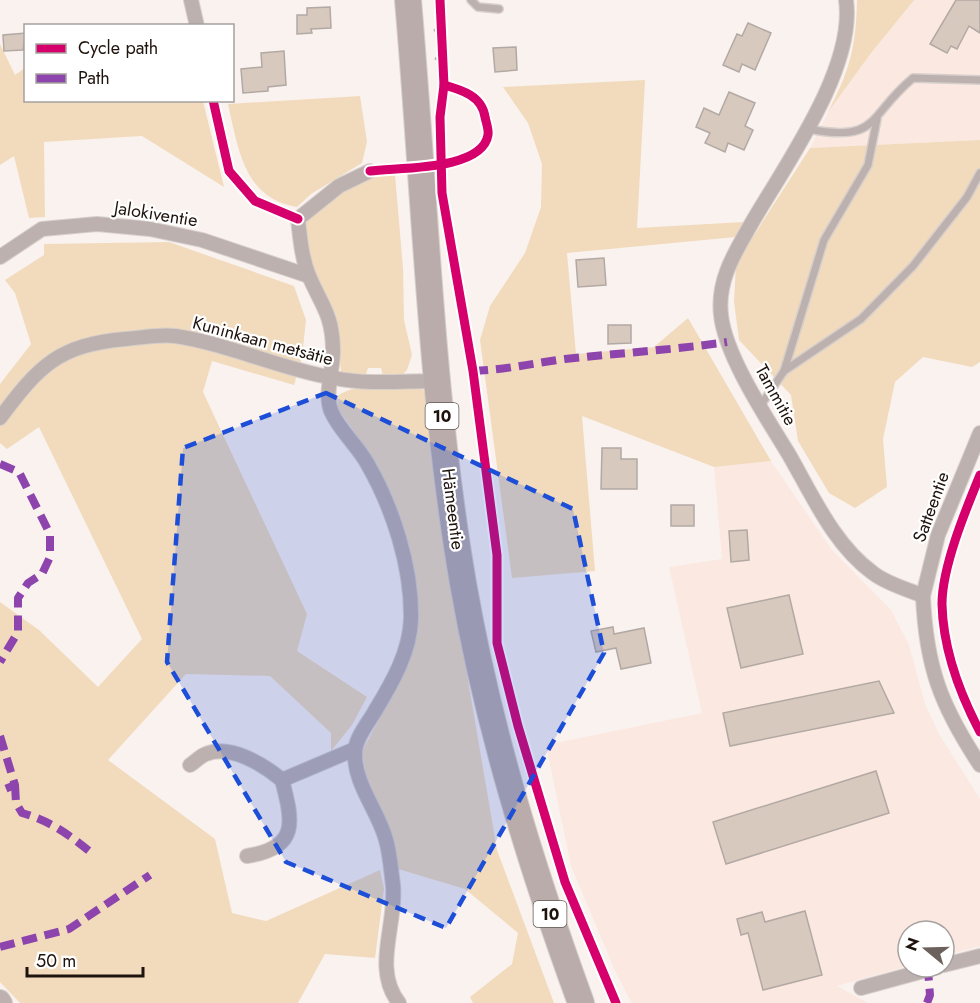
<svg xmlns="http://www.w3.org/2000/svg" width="980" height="1003" font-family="Jost,sans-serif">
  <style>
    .built { fill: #fbe8e1 }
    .green { fill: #f1dbbc }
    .building { fill: #d8c9be; stroke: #b2a9a4; stroke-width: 1.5 }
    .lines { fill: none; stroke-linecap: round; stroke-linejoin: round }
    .lane-casing { stroke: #d6cfcc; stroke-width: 10 }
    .street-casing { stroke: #d6cfcc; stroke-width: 16 }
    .secondary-casing { stroke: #d6cfcc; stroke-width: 22 }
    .highway-casing { stroke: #d6cfcc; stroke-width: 28 }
    .path { stroke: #b8aead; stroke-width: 3; stroke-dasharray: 4.5 3; stroke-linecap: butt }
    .lane { stroke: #bdb1af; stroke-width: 7 }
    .street { stroke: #bdb1af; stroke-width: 14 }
    .secondary { stroke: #bdb0ae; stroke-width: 20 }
    .highway { stroke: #baacab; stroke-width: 26 }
    .quiet { stroke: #8e44ad; stroke-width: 8; stroke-dasharray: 15 8; stroke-linecap: butt }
    .cycleway-casing { stroke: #fff; stroke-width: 13 }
    .cycleway { stroke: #d6006c; stroke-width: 9 }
    .marked { fill: #1d4ed8; fill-opacity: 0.2; stroke: #1d4ed8; stroke-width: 4.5; stroke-dasharray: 12 8; stroke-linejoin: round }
    .labels { text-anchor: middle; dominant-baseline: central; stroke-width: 4.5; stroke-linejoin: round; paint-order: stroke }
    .shield { fill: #fff; stroke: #625a56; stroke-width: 1.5 }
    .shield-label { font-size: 16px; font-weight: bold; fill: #1f130e }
    .street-label { font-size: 18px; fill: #1f130e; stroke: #fff }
  </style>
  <rect width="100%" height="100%" fill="#faf2ef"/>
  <g class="built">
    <polygon points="857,0 980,0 980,140 810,148 844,81 857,38"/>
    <polygon points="771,461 832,550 891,610 909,645 925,704 939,734 980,799 980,946 944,956 944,931 908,931 908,966 837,986 868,1003 632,1003 616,973 571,866 546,745 702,713 669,567 722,559 714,467"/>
  </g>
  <g class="green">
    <path d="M857,0H914L871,53L828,112C850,70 856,47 857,0Z"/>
    <polygon points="0,44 15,75 25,68 26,100 203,101 224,187 142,136 44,142 45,217 29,218 14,156 0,165"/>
    <polygon points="645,80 637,228 744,222 736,237 567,253 576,354 654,347 688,318 771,461 714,467 582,416 595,571 512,578 480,340 490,306 525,253 541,207 542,164 528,123 503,87"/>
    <path d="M360,96L367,142L362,163L311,194L297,207C244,199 238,148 228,104Z"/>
    <polygon points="980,140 980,362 972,367 923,357 895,382 883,439 887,487 855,508 829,493 798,441 791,395 739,340 734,302 736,263 810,148"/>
    <polygon points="368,175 395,175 403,268 404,320 412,355 407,370 399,378 383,376 381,368 368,368 366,374 356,376 341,372 336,315 313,276 306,237 305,222 309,216"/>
    <polygon points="169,242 294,286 306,320 302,357 294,385 212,361 203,392 307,614 297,651 367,697 352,725 331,751 331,733 270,676 186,674 108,760 215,839 232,913 266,921 380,870 384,889 375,958 325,954 298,1003 20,1003 0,982 0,602 39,630 98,687 142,639 39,427 7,449 0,443 0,384 31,344 15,293 5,280 44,255 44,244"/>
    <path d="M418,386L427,393L463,651L497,850L554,1003H473L470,997L512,964L518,933L465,889L398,869L384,817L366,777L362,751L403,675L413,648L418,622V597L404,531L374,460L338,409L337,397C351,382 397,387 418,386Z"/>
  </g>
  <g class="building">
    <polygon points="956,0 980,0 980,33 969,26 957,49 951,46 947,53 930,44"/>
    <polygon points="330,7 331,28 311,29 312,33 297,34 297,15 307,15 307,8"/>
    <polygon points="748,23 771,33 755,70 742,64 739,72 723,65 737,34 742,36"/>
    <polygon points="26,33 23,50 4,51 3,35"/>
    <polygon points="516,47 517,70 495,72 493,48"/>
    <polygon points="284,51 286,85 268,87 268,91 243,93 241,69 262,67 261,53"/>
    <polygon points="729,92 755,103 745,126 753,130 744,150 728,143 725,152 705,143 710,133 696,127 704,108 719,115"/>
    <polygon points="604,258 606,285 578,287 576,260"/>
    <polygon points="608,325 631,325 631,343 608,344"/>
    <polygon points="602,448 621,448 621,459 637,459 637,489 601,489"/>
    <rect x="671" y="505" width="23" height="21"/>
    <polygon points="747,530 749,560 731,562 729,531"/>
    <polygon points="789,595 803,654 741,668 727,608"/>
    <polygon points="613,627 614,634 644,628 651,663 621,669 616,648 596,652 591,631"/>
    <polygon points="879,681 894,713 730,746 723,713"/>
    <polygon points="876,771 889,813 726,864 713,822"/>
    <polygon points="805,911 822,975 763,990 748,933 741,935 737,919 762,912 765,922"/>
  </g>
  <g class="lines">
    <defs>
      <g id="lane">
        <polyline points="471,0 478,7 499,9"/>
        <path d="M808,129C880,143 867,116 913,78L980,80"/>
        <polyline points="784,371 824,240 868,165 877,119"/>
        <polyline points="761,405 784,371 861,319 913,266 967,197 980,173"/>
      </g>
      <g id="street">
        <polyline points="191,0 197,26"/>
        <path d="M846,0C856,69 783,168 750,226C734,254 717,281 721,315C725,355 766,417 788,453C812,494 833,544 873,573C887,584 907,589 923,596C926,667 941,706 980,765"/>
        <path d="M370,171L339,186L298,219C300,238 302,259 309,276C322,306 332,314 333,348C334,368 324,393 331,411C339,430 357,445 367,463C393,508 412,567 411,619C410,652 392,683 375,711C369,722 356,737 355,751C353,783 378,810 386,840C390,854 391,870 393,885C397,925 372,968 399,1003"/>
        <polyline points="0,257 42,229 97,224 150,229 202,240 309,276"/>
        <path d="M0,418C39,366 58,345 125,339C141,338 159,334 175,336C229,344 280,369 334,378C368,385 404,381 438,381"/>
        <polyline points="923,596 938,535 980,433"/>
        <path d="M190,765C195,762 200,756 206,754C231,744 264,765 282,780C293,822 299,848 247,856"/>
        <polyline points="282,780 355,749"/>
        <polyline points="944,965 980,956"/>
        <polyline points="861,988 938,967"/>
      </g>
      <polyline id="secondary" points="0,1000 2,1003"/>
      <path id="highway" d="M408,0C425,194 430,391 463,583C488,727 531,866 581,1003"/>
    </defs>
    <use href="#lane" class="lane-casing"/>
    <use href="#street" class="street-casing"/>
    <use href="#secondary" class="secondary-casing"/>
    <use href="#highway" class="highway-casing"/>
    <g class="path">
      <polyline points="434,31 442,26"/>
      <polyline points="435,58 444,63"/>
    </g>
    <use href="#lane" class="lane"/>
    <use href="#street" class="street"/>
    <use href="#secondary" class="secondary"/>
    <use href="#highway" class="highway"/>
    <g class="quiet">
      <path d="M473,371C505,370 534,363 565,359C619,353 673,350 727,342"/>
      <polyline points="0,464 19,472 50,534 50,557 42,574 28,583 18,598 18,632 0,662"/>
      <polyline points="0,736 15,785 0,791"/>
      <path d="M15,785L16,803L22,813C51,821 71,836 94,855"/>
      <polyline points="0,947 69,929 150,875"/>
      <polyline points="927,1003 930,995 928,970"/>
    </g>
    <defs>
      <g id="cycleway">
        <polyline points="440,0 444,85 440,117 442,193 473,371 497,555 497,643 518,726 565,882 616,1003"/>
        <polyline points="213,100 229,171 255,201 298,219"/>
        <path d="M370,171C398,167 482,171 488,135C489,130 486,122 485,117C482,96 462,90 444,85"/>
        <path d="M980,475C966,509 942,567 942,604C943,648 960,694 980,732"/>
      </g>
    </defs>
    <use href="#cycleway" class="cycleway-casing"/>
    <use href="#cycleway" class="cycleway"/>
  </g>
  <path class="marked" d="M326,393L573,509L604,653L446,928L286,862L167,662L183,448Z"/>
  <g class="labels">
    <g class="shield">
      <rect x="425.5" y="403" width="33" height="26" rx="4.5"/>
      <rect x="533.5" y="901" width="33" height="26" rx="4.5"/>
    </g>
    <g class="shield-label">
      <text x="442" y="416">10</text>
      <text x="550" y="914">10</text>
    </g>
    <g class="street-label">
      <text transform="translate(156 214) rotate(9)">Jalokiventie</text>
      <text transform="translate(263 341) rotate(15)">Kuninkaan metsätie</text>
      <text transform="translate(776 395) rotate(61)">Tammitie</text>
      <text transform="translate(931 507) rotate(-70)">Satteentie</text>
      <text transform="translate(453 509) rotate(83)">Hämeentie</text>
    </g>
  </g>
  <rect x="24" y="24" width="210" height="78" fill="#ffffff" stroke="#a5a19f" stroke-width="1.5"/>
  <rect x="36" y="44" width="30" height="9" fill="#d6006c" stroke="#a5a19f" stroke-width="1.5"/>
  <text x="78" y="54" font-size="18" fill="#1f130e">Cycle path</text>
  <rect x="36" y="74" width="30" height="9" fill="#8e44ad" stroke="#a5a19f" stroke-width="1.5"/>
  <text x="78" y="84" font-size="18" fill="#1f130e">Path</text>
  <g transform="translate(926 949) rotate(289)"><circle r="28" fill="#ffffff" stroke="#a5a19f" stroke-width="1.5"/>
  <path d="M0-4.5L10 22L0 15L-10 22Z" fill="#6c615d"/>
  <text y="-9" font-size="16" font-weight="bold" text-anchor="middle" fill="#1f130e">N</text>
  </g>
  <path d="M27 967v9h116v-9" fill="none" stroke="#1f130e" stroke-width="3"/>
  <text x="36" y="967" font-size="18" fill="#1f130e" stroke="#ffffff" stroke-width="4.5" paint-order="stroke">50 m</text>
</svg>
